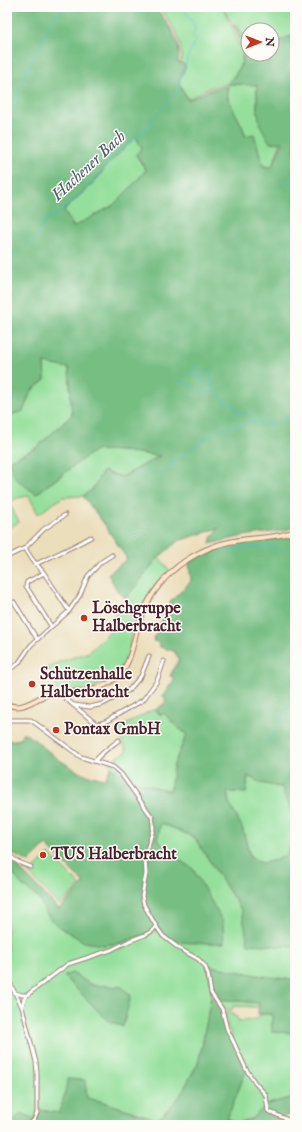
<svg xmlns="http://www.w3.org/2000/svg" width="302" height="1132" font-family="'IM FELL English',serif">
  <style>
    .green { fill: #94df9b; stroke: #6f7f63; fill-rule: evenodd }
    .forest { fill: #77be83; stroke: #606e57; fill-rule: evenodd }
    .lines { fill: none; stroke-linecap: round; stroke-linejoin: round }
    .stream { stroke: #50bdc9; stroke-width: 1 }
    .street-casing { stroke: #9a7e73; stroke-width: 5 }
    .secondary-casing { stroke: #9a7e73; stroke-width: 6 }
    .street { stroke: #fff; stroke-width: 3 }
    .secondary { stroke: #fde5c5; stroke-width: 4 }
    .poi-dot { fill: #c8321e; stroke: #fdfcf7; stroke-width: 1.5 }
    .labels { text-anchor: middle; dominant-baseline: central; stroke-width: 3; stroke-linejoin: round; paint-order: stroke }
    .poi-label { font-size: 16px; font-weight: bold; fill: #4a1f2b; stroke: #fdfcf7; text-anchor: start }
    .water-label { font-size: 17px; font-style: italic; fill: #4c5e6a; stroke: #fdfcf7 }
  </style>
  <rect width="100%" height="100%" fill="#fdfcf7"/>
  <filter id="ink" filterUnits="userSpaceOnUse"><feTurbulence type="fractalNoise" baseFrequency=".025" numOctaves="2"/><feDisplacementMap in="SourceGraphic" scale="8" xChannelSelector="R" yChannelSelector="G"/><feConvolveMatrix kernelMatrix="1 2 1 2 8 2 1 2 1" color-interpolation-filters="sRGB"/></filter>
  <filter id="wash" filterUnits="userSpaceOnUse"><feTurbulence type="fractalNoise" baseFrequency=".012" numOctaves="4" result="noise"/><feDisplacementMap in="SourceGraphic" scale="16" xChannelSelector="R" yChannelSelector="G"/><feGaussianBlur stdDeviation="0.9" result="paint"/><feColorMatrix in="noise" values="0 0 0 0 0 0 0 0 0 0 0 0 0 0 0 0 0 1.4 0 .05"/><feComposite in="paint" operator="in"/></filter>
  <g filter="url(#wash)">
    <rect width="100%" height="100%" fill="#ebdebb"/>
    <g class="green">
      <path d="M159,7H223L242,52V61L237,72L227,84L209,88L188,99L179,83L181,77L183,75L186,66L181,63C184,41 172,24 159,7Z"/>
      <polygon points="223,7 295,7 295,66 291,37 272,43 272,30 248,30 248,37 229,19"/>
      <polygon points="228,84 257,84 257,108 270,143 281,142 272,167 263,166 254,134 246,136 243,128 228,99"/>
      <polygon points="136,137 142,148 136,155 146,170 132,186 112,206 74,227 64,210 98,178 107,165"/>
      <polygon points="44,363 69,368 72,415 36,448 8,461 36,494 95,450 124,451 160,456 122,477 103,471 92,490 83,496 63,497 38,514 29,496 17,498 9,503 19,522 7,529 7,416 23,411 31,391 45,380"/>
      <polygon points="159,557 170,571 157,585 144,604 132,627 129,652 124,663 115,675 106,683 86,690 58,691 48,666 89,652 110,631 113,618 126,598"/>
      <path d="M155,710L161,715L164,713L177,727L187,734L174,764L171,791C154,787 117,778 109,762L127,751L116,730L150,711Z"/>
      <polygon points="248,776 261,783 280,787 283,786 286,800 295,814 295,830 292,842 286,855 277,860 262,863 250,857 242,827 229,803 227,792 236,792 246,793"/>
      <path d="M161,823L194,837L242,911L249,944L295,947V980L262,976L206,966L208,969L210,980L211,996L202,1047L198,1063L180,1096L161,1117L156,1119L100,1101L86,1098L68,1080L60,1113L39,1110L34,1119L13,1122L7,1120V866L22,885L39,899L48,916L103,945L121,943L160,929L170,940L185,942L224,943L193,869L175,857L157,840ZM72,973L92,985L122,987L107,1020Z"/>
      <polygon points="49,854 80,885 60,905 29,874"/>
      <path d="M217,999L259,1003V1007L233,1006L232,1010C223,1009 223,1007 217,999Z"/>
      <path d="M224,1011L232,1013L233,1016H236L239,1021C247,1020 258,1022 261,1014H272V1032L295,1033V1097L268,1104L251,1119L238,1123L227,1118L246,1071L239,1053L228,1027Z"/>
    </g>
    <g class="forest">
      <path d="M7,7H155C165,19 178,36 179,52C179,55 179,59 178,62L185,65C184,70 181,74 180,78C177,84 185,94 188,100L210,90L227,86V97L243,128L245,136L254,134L263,166L272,167L283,142L270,143L260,125L257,108V85L228,84C249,59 246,52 232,24L248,38V54H272V43L291,36L295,66V526L286,530L243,536L210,544L211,538L219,528L178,541L159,557L126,598L118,592L108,574L127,559L105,525L83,496L92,490L103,471L122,477L160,456L124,451L95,450L36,494L16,479L8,461L36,448L72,415L69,368L44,363L45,380L31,391L23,411L7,416ZM136,137L142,148L136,155L146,170L132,186L112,206L73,227L64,210L93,183L107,165Z"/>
      <path d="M295,536V814L283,794L282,786L280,787L261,783L248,776L246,793L236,792H227L229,803L242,827L250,857L262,863L277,860L286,855L292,842L295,830V947L248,944L242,911L194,837L161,823L157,840L175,857L193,869L223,922L224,943C211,943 182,944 170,940C165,938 162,933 159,929L149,934H145L121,943L103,945L84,942L55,924L48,916L39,899L22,885L7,866V858L15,864L59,909L84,883L46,845L29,862L7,851V734L8,741L21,739L22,733H24L32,738L58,759L82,774L105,779L111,767L127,780L170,791L174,764L187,734L177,727L164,713L161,715L155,710L164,704L166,699L163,696L170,684H172L174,678L170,676L179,659L174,651L160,647L158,642L153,641L171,601L191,581L189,563L208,551L239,542L264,540Z"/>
      <polygon points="206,965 262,976 295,980 295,1033 272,1032 272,1014 258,1014 259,1003 217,999 212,993 208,969"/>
      <polygon points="72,973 92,985 122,987 131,995 123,1027 107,1020 64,976"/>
      <polygon points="211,996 221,1009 225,1029 231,1038 246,1071 227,1119 238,1123 251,1119 268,1104 295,1097 295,1116 287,1115 281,1119 277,1119 275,1122 276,1125 7,1125 7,1120 13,1121 22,1113 34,1119 39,1110 60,1113 68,1079 85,1080 87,1098 100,1101 156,1119 161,1117 180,1096 198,1063 202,1047"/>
    </g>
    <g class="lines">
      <g class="stream">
        <polyline points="172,96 177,94 179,90 178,84 180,77 183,75 189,53 196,40 193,37 195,27 194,25 183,7"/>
        <polyline points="7,116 16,103 16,98 22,80 26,74 30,63 33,60 50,23 63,7"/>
        <path d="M281,185L286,183C288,179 291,178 295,178"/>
        <path d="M25,247C28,243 33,242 36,238C40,234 40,227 42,222L56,215L60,210H63L76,197L93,182L107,165L136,137L139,136L143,133L145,128L151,123V119L163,108L168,99"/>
        <polyline points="11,258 22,251"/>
        <path d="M197,363C199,376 199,382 209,391"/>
        <polyline points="208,369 211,383 215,390"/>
        <polyline points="190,371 199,378"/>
        <polyline points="179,381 188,384 202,393 215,390 224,401 233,404 238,412 250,415 254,420"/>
        <polyline points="281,420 287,416 295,416"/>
        <polyline points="167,468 185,455 203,439 220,430 255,421 275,423"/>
        <polyline points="129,477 141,471 149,470 157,477 161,475"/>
        <polyline points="223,549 234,551 243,548 253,548 265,546 284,550"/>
        <polyline points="291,551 295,553"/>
        <polyline points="281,724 283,715 291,704 295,688"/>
        <polyline points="265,745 274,732"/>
      </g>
    </g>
  </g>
  <g filter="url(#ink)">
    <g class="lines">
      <defs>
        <g id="street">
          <polyline points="25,548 32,559 44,573 69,611"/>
          <polyline points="7,557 25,548 44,529 65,515"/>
          <polyline points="36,564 72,547 91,537"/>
          <polyline points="44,573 27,582 26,586 51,626"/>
          <polyline points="14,602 37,639"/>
          <polyline points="7,671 18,664 31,645 69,611 80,595 88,576 101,562 112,555"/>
          <polyline points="63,693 66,699 95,723 98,724 105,722 143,700 157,681 164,661"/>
          <polyline points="74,705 90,707 103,704 129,690 141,676 149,656"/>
          <polyline points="7,720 31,720 81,757 113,767 121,774 152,817 153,823 153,829 145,857 146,874 142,896 144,905 156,926 163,936 180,949 198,959 205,966 208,974 211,993 222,1009 227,1029 235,1045 246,1069 255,1083 266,1095 268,1111 295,1123"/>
          <path d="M95,761C102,752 110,747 119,740"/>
          <polyline points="7,854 18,862 31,867"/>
          <polyline points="7,977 22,1007 36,1062 37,1074 37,1113 34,1120 29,1125"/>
          <polyline points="16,993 22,995 27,995 68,964 111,950 129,941 145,935 152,931 156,926"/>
          <polyline points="22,1006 24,999 27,995"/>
          <polyline points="264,1125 268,1125"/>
        </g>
        <path id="secondary" d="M7,704C23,712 35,698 49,694C69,690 83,695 103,686C136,671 130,642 142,615C150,594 167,573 185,561C202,550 221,542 241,540C260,537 278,538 295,531"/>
      </defs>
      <use href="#street" class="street-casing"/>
      <use href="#secondary" class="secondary-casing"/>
      <use href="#street" class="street"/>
      <use href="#secondary" class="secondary"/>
    </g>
  </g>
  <g class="poi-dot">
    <circle cx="84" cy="618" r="4"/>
    <circle cx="32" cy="684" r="4"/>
    <circle cx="56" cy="730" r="4"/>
    <circle cx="43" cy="855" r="4"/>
  </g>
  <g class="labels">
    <g class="poi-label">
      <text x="92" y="609">Löschgruppe<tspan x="92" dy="18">Halberbracht</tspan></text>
      <text x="40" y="675">Schützenhalle<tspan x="40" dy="18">Halberbracht</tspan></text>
      <text x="64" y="730">Pontax GmbH</text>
      <text x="51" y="855">TUS Halberbracht</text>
    </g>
    <g class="water-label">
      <text transform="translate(89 166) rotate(-43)">Hachener Bach</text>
    </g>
  </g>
  <rect width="302" height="1132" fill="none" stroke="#fdfcf7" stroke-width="24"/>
  <g transform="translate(260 42) rotate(89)"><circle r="19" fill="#fdfcf7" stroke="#b5a4a5"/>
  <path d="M0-3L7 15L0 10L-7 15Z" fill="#c8321e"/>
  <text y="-6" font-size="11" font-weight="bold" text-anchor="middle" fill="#4a1f2b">N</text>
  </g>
</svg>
